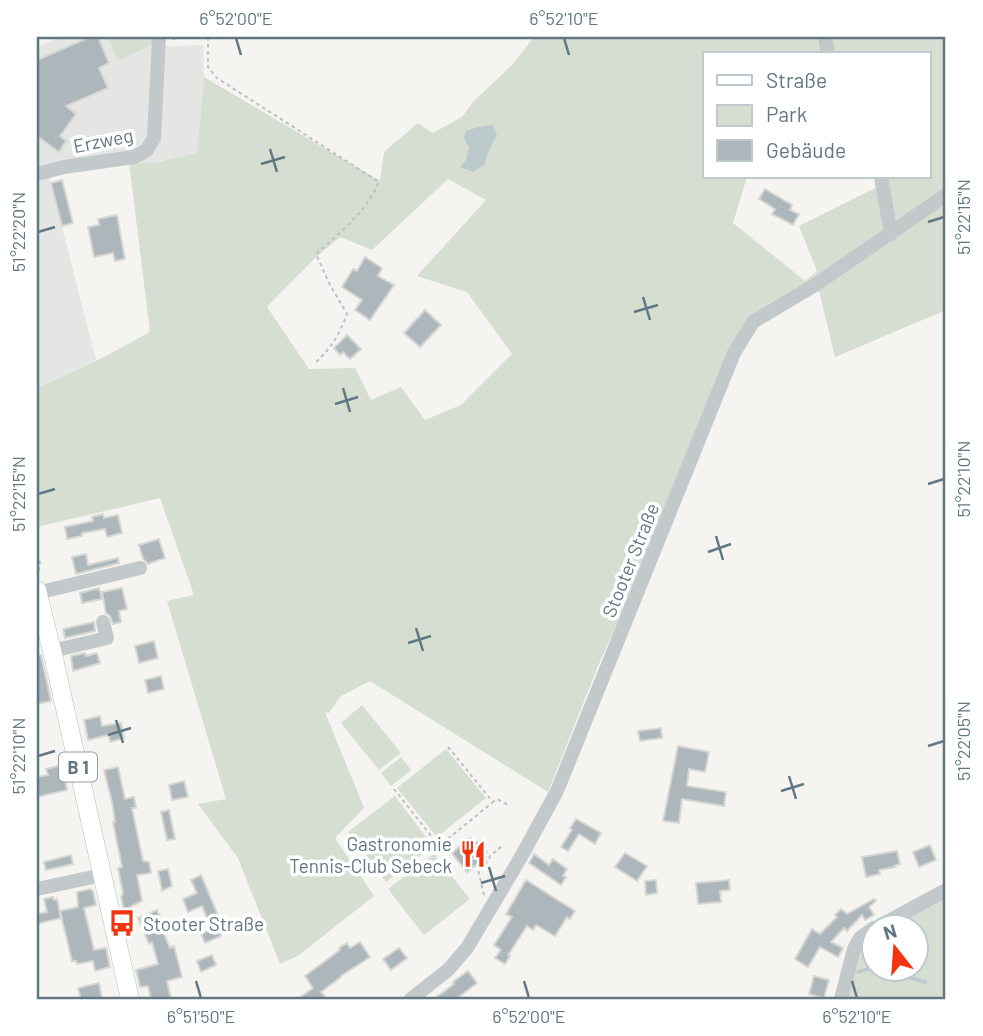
<svg xmlns="http://www.w3.org/2000/svg" width="983" height="1036" font-family="Barlow,sans-serif">
  <style>
    .built { fill: #e5e6e4 }
    .green { fill: #d6ddd1; fill-rule: evenodd }
    .water { fill: #bccace }
    .lines { fill: none; stroke-linecap: round; stroke-linejoin: round }
    .stream { stroke: #bccace; stroke-width: 3.5 }
    .building { fill: #adb6ba; stroke: #d6d6d3; stroke-width: 2 }
    .major-casing { stroke: #b6bbbe; stroke-width: 19 }
    .path { stroke: #bdbfc1; stroke-width: 2; stroke-dasharray: 3.5 3.5; stroke-linecap: butt }
    .minor { stroke: #c3c8ca; stroke-width: 14 }
    .major { stroke: #fff; stroke-width: 18 }
    .ticks { fill: none; stroke: #617784; stroke-width: 2.5 }
    .labels { text-anchor: middle; dominant-baseline: central; stroke-width: 7; stroke-linejoin: round; paint-order: stroke }
    .shield { fill: #fff; stroke: #90a0a9; stroke-width: 2 }
    .shield-label { font-size: 18px; font-weight: bold; fill: #617784 }
    .street-label { font-size: 19px; fill: #617784; stroke: #fff }
    .poi-label { font-size: 19px; fill: #617784; stroke: #fff; text-anchor: end }
    .neatline { fill: none; stroke: #617784; stroke-width: 2.5 }
    .ticks-label { font-size: 18px; text-anchor: middle; fill: #617784 }
  </style>
  <rect width="100%" height="100%" fill="#f5f4f0"/>
  <polygon class="built" points="59,37 107,37 118,61 148,47 203,45 204,77 197,153 154,163 129,162 48,172 96,360 37,388 37,47"/>
  <g class="green">
    <polygon points="107,37 165,37 148,47 118,61"/>
    <path d="M534,37H946V310L835,357L818,287L760,323L745,342L598,666L548,792L370,681L341,696L329,713L325,712L364,808L335,838L374,896L299,955L280,964L238,858L198,804L226,799L167,601L194,595L160,498L37,527V388L104,357L150,332L129,162L154,163L197,153L204,77L380,181L384,152L418,123L433,133L462,117L474,101L512,65ZM705,54H929V177H883L879,186L799,226L817,271L805,281L733,223L747,177H705ZM448,179L486,200L417,276L467,292L512,354L461,405L425,420L401,387L371,400L355,368L309,369L267,307L316,257L340,237L372,250Z"/>
    <polygon points="362,705 401,753 379,770 341,723"/>
    <polygon points="446,749 486,798 437,837 397,788"/>
    <polygon points="401,757 411,770 391,786 381,773"/>
    <polygon points="395,796 433,846 386,882 348,832"/>
    <polygon points="434,854 470,899 424,935 388,889"/>
    <polygon points="946,894 946,999 845,999 860,945 874,933 874,970 916,970 916,928 885,927"/>
  </g>
  <path class="water" d="M492,125L497,134C493,144 486,153 485,164L473,172L460,167L466,160L469,147L464,138L466,131L478,127Z"/>
  <g class="lines">
    <g class="stream">
      <polyline points="883,970 925,982"/>
      <polyline points="858,972 874,967"/>
    </g>
  </g>
  <g class="building">
    <polygon points="90,37 98,37 109,63 99,68 108,88 66,106 76,114 60,136 66,141 59,152 37,136 37,60"/>
    <polygon points="62,180 73,223 62,226 51,183"/>
    <polygon points="765,189 792,205 790,210 799,214 793,225 772,214 775,209 759,199"/>
    <polygon points="117,215 125,259 115,261 113,253 94,257 88,227 99,225 98,219"/>
    <polygon points="365,257 382,268 378,276 394,285 370,320 355,310 362,300 342,287 353,269 357,271"/>
    <polygon points="425,310 441,325 420,347 404,333"/>
    <polygon points="347,335 361,349 350,359 343,352 340,355 334,348"/>
    <polygon points="103,514 104,518 118,515 122,533 107,537 105,529 82,533 82,536 67,539 65,527 93,521 92,517"/>
    <polygon points="159,539 165,558 148,564 143,559 139,545"/>
    <polygon points="86,554 88,565 118,558 119,563 76,574 72,557"/>
    <polygon points="99,588 102,599 82,603 80,593"/>
    <polygon points="122,588 127,609 119,611 121,622 113,624 110,616 106,613 102,592"/>
    <polygon points="94,622 95,631 65,638 63,629"/>
    <polygon points="154,641 158,658 139,663 135,646"/>
    <polygon points="85,653 86,656 97,653 100,663 73,671 71,656"/>
    <polygon points="37,655 41,655 51,701 37,704"/>
    <polygon points="161,676 164,689 148,693 145,680"/>
    <polygon points="100,716 102,726 121,723 124,738 110,742 109,735 88,740 84,720"/>
    <polygon points="661,728 662,738 640,741 638,731"/>
    <polygon points="678,746 709,752 705,772 689,769 687,786 726,792 724,806 682,799 679,823 663,821"/>
    <polygon points="62,765 67,790 37,797 37,777 48,775 46,769"/>
    <polygon points="118,767 125,799 134,797 136,808 132,808 143,861 149,862 151,873 137,875 142,901 124,910 121,897 123,893 118,868 122,867 113,822 115,822 112,802 104,770"/>
    <polygon points="184,781 188,797 172,800 169,785"/>
    <polygon points="169,810 175,839 167,840 161,812"/>
    <polygon points="576,819 601,833 595,844 579,834 568,851 561,847 572,830 570,828"/>
    <polygon points="470,838 486,857 467,872 452,853"/>
    <polygon points="930,845 936,860 919,867 913,852"/>
    <polygon points="897,851 900,864 894,866 895,867 879,870 880,874 866,877 862,857"/>
    <polygon points="625,853 647,866 637,881 615,867"/>
    <polygon points="534,854 549,865 553,859 567,869 563,876 566,877 561,885 529,863"/>
    <polygon points="71,855 73,864 46,870 44,862"/>
    <polygon points="168,869 172,886 162,891 158,871"/>
    <polygon points="201,875 220,920 210,925 202,906 188,912 183,899 197,893 191,880"/>
    <polygon points="526,880 575,911 570,919 567,917 555,936 536,925 533,930 527,926 508,955 510,956 505,964 495,958 501,950 494,945 512,917 506,914"/>
    <polygon points="656,880 657,893 646,895 645,881"/>
    <polygon points="729,880 730,890 720,891 721,902 698,904 696,883"/>
    <polygon points="90,889 93,891 96,905 84,908 94,950 106,948 110,967 95,971 93,961 77,964 76,961 72,961 60,911 78,907 77,892"/>
    <polygon points="53,897 54,900 57,899 61,918 37,924 37,914 47,912 44,899"/>
    <polygon points="874,899 876,901 869,907 874,915 865,920 862,915 847,931 844,928 831,942 843,948 838,957 820,947 808,967 795,959 812,929 820,934 837,917 835,915 841,909 847,914"/>
    <polygon points="157,910 161,919 158,920 170,948 174,946 182,977 167,981 171,999 151,999 148,986 140,987 136,970 158,964 152,942 149,944 138,918"/>
    <polygon points="217,927 221,936 205,943 201,934"/>
    <polygon points="360,942 370,957 341,976 341,977 321,992 327,999 298,999 313,988 305,976 340,950 339,948 347,943 350,948"/>
    <polygon points="399,948 407,958 391,970 383,959"/>
    <polygon points="212,955 216,965 201,972 197,961"/>
    <polygon points="468,971 477,983 456,999 434,999 454,984 453,982"/>
    <polygon points="814,976 829,980 824,998 809,994"/>
    <polygon points="99,983 102,999 81,999 78,988"/>
  </g>
  <g class="lines">
    <defs>
      <polyline id="major" points="37,590 54,659 130,999"/>
    </defs>
    <use href="#major" class="major-casing"/>
    <g class="path">
      <path d="M208,37V67L217,78L379,182C366,212 340,233 316,254L329,283L347,314C340,333 331,349 315,363"/>
      <polyline points="172,39 188,37"/>
      <polyline points="37,554 40,563 38,574"/>
      <polyline points="448,747 493,802 497,799 510,806"/>
      <polyline points="394,789 439,846 493,802"/>
      <polyline points="475,844 478,842 489,855"/>
      <polyline points="484,895 478,869 488,861 490,856 502,846"/>
    </g>
    <g class="minor">
      <polyline points="825,37 828,54"/>
      <polyline points="37,174 64,167 134,157 147,150 154,138 159,37"/>
      <polyline points="881,177 891,234"/>
      <polyline points="37,593 140,568"/>
      <polyline points="52,651 107,638 103,622"/>
      <polyline points="37,889 102,875"/>
      <polyline points="876,928 946,890"/>
      <polyline points="411,999 448,970 467,948 521,857 557,791 734,353 753,322 815,285 946,195"/>
      <polyline points="841,999 854,949 860,938 874,928"/>
    </g>
    <use href="#major" class="major"/>
  </g>
  <path class="ticks" d="M236,38L241,55M564,38L569,55M270,149L277,172M261,164L285,157M928,222L944,217M38,232L55,227M643,297L650,320M634,312L658,305M343,388L350,412M335,404L358,397M928,484L944,479M38,494L55,489M716,536L723,560M708,552L731,544M416,628L423,651M408,643L431,636M116,720L123,743M108,735L131,728M928,746L944,741M38,756L55,751M789,776L796,799M781,791L804,784M489,867L496,891M481,883L505,876M196,981L201,998M524,981L529,998M852,981L857,998"/>
  <defs>
    <symbol id="restaurant-bare" viewBox="-9 -9 18 18"><path d="M-5-6h1v4h1v-4h1v4h1v-4h1v5L-1.5 .5V6h-2V.5L-5-1ZM5-6V6H3V1.5H1.5Q1.5-4 5-6Z" fill="#f43311" stroke="#fff" stroke-width="2.5" paint-order="stroke"/></symbol>
    <symbol id="bus-bare" viewBox="-9 -9 18 18"><path d="M-5-6H5V4H4V6H2V4H-2V6H-4V4H-5ZM-3.5-4V0h7V-4ZM-3.5 1.2v1.5H-2V1.2ZM2 1.2v1.5H3.5V1.2Z" fill="#f43311" stroke="#fff" stroke-width="2.5" paint-order="stroke"/></symbol>
  </defs>
  <g fill-rule="evenodd">
    <use href="#restaurant-bare" x="454" y="835" width="38" height="38"/>
    <use href="#bus-bare" x="103" y="904" width="38" height="38"/>
  </g>
  <g class="labels">
    <rect class="shield" x="59" y="752.5" width="38" height="29" rx="5"/>
    <g class="shield-label">
      <text x="78" y="767">B 1</text>
    </g>
    <g class="street-label">
      <text transform="translate(103 140) rotate(-11)">Erzweg</text>
      <text transform="translate(630 560) rotate(-68)">Stooter Straße</text>
    </g>
    <g class="poi-label">
      <text x="452" y="843">Gastronomie<tspan x="452" dy="22">Tennis-Club Sebeck</tspan></text>
      <text x="143" y="923" text-anchor="start">Stooter Straße</text>
    </g>
  </g>
  <rect width="983" height="1036" fill="none" stroke="#ffffff" stroke-width="77"/>
  <rect x="703" y="52" width="228" height="126" fill="#ffffff" stroke="#c0c9ce" stroke-width="2"/>
  <rect x="717" y="75" width="35" height="10" fill="#ffffff" stroke="#c0c9ce" stroke-width="2"/>
  <text x="766" y="88" font-size="21" fill="#617784">Straße</text>
  <rect x="717" y="105" width="35" height="21" fill="#d6ddd1" stroke="#c0c9ce" stroke-width="2"/>
  <text x="766" y="122" font-size="21" fill="#617784">Park</text>
  <rect x="717" y="140" width="35" height="21" fill="#adb6ba" stroke="#c0c9ce" stroke-width="2"/>
  <text x="766" y="158" font-size="21" fill="#617784">Gebäude</text>
  <g transform="translate(895 948) rotate(343)"><circle r="33" fill="#ffffff" stroke="#c0c9ce" stroke-width="2"/>
  <path d="M0-5L12 26L0 18L-12 26Z" fill="#f43311"/>
  <text y="-10" font-size="19" font-weight="bold" text-anchor="middle" fill="#617784">N</text>
  </g>
  <rect x="38" y="38" width="906" height="960" class="neatline"/>
  <g class="ticks-label">
    <text x="236" y="25">6°52'00"E</text>
    <text x="564" y="25">6°52'10"E</text>
    <text transform="translate(964 217) rotate(-90)" y="6">51°22'15"N</text>
    <text transform="translate(19 232) rotate(-90)" y="6">51°22'20"N</text>
    <text transform="translate(964 479) rotate(-90)" y="6">51°22'10"N</text>
    <text transform="translate(19 494) rotate(-90)" y="6">51°22'15"N</text>
    <text transform="translate(964 741) rotate(-90)" y="6">51°22'05"N</text>
    <text transform="translate(19 756) rotate(-90)" y="6">51°22'10"N</text>
    <text x="201" y="1023">6°51'50"E</text>
    <text x="529" y="1023">6°52'00"E</text>
    <text x="857" y="1023">6°52'10"E</text>
  </g>
</svg>
